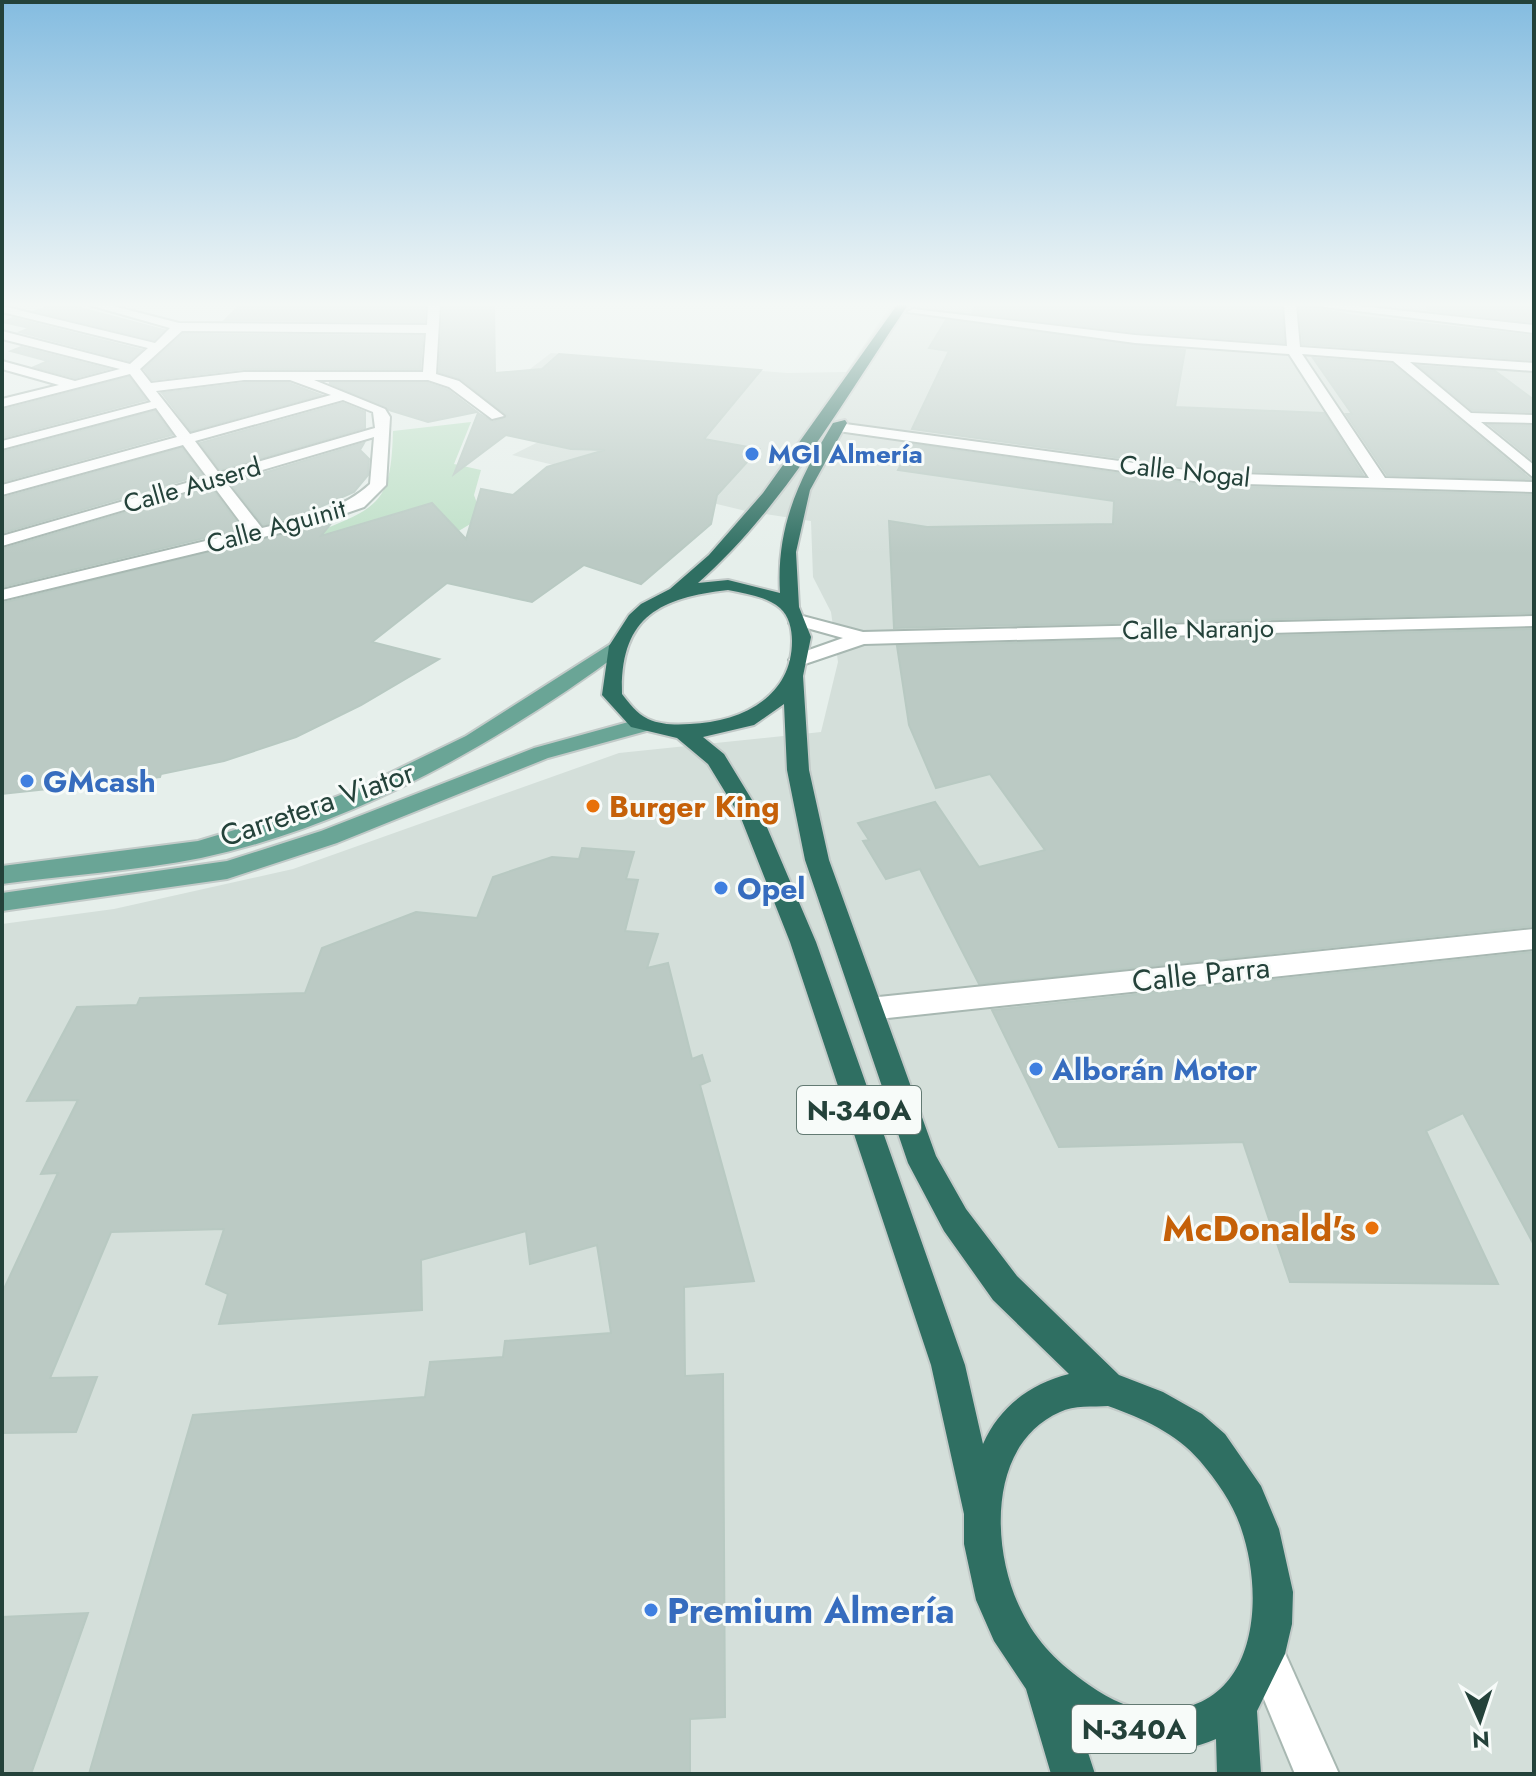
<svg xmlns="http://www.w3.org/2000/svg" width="1536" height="1776" font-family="Jost,sans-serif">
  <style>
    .built { fill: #d4dfda }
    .green { fill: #bfe0c8 }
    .building { fill: #bbcac4; stroke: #b8c9c2; stroke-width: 2 }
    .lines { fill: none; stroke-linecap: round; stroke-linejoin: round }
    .minor-casing { stroke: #a8b8b2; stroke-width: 4 }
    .major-casing { stroke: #c2cac8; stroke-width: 4 }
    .highway-casing { stroke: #c2cac8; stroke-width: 4 }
    .minor { fill: #fff; fill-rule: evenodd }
    .major { fill: #6aa596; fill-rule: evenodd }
    .highway { fill: #2f6f62; fill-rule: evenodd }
    .shop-dot { fill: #3f7fe0; stroke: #f7fbf9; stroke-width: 3 }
    .food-dot { fill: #e8710a; stroke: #f7fbf9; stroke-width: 3 }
    .labels { text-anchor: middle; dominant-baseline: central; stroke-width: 6; stroke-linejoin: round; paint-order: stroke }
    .far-shop-label { font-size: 26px; font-weight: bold; fill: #366cbe; stroke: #f7fbf9; text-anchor: start }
    .far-street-label { font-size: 26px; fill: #24423a; stroke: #f7fbf9 }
    .shield { fill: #f7fbf9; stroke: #637a73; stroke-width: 2 }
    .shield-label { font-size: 28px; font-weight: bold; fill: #24423a }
    .shop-label { font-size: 30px; font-weight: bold; fill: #366cbe; stroke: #f7fbf9; text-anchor: start }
    .street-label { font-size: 30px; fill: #24423a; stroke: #f7fbf9 }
    .food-label { font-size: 30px; font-weight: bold; fill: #c56008; stroke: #f7fbf9; text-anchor: start }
    .near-food-label { font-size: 36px; font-weight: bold; fill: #c56008; stroke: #f7fbf9; text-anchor: end }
    .near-shop-label { font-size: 36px; font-weight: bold; fill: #366cbe; stroke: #f7fbf9; text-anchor: start }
  </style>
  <rect width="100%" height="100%" fill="#e6efeb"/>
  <polygon class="built" points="891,305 1534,305 1534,1774 2,1774 2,924 114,909 293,869 619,753 821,732 838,662 831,612 813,577 811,521 746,511 512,455 583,420 533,386 530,369 551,353 787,373 846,372"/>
  <path class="green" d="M471,422L454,464L481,470L474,495L482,517L402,565L339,562L319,531C382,507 391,499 393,431Z"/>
  <g class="building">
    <polygon points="53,305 69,305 164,330 154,340 35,311"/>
    <polygon points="240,305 425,305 424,322 225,320"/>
    <polygon points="443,305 494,305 495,373 542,369 559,354 761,370 704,439 759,449 717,495 711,524 641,584 584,565 532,602 447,583 372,642 439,659 361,705 296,737 224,761 161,774 160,777 2,794 2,603 333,521 321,536 432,503 466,539 481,489 513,495 547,467 605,450 571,449 506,435 454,474 478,413 493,422 507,416 461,379 439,372"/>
    <polygon points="976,305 1281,305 1284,343 1135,332 972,313"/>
    <polygon points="1299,305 1355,316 1534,336 1534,360 1303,344"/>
    <polygon points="1426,305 1534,305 1534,322 1428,310"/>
    <polygon points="13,318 142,350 129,361 20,332 30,328 2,322"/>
    <polygon points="946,320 1185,350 1175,407 1324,413 1363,475 1208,470 912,429 949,351 929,348"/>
    <polygon points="183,334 423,336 420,369 244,369 152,380 144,369"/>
    <polygon points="21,347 108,369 75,378 34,367 48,361 11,351"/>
    <polygon points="1313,358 1392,364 1530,479 1387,475 1346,414 1352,414"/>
    <polygon points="1419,366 1495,371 1534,400 1534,412 1472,410"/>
    <polygon points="129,377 146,400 2,438 2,410"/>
    <polygon points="244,383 289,383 321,395 191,431 162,393"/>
    <polygon points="329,383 428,383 448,390 477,412 428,422 389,410"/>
    <polygon points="343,403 365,412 365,428 220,470 200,443"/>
    <polygon points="155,411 172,435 2,482 2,452"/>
    <polygon points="1490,425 1534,426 1534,461"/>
    <polygon points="364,443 360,450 369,459 368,475 354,492 304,514 263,525 230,483"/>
    <polygon points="912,444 1208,486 1534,495 1534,613 894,628 889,521 927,527 1113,524 1114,501 898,470"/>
    <polygon points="182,448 202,475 2,533 2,498"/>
    <polygon points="211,487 242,529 2,587 2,549"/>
    <polygon points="1534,629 1534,926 979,984 920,869 886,879 863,841 869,840 858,823 935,802 979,867 1045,850 990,774 936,788 909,725 897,646"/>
    <polygon points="582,848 634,852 626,879 638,880 625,931 658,934 647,968 668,963 692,1059 702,1055 710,1081 700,1085 754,1281 684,1287 685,1376 723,1374 725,1717 690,1719 690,1774 89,1774 193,1415 425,1397 430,1362 503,1357 505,1341 611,1333 597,1245 530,1264 526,1231 421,1260 422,1310 219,1324 228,1294 206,1284 224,1229 111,1232 50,1378 97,1377 76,1432 2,1433 2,1293 58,1173 41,1174 78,1100 27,1101 77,1007 137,1005 140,998 305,993 322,948 416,912 477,918 493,877 552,857 579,859"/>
    <polygon points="1534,952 1534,1245 1463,1113 1426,1131 1498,1284 1290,1282 1243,1142 1059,1147 992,1010"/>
    <polygon points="88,1613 31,1774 2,1774 2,1617"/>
  </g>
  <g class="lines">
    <defs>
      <g id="minor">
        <path d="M89,305H109L179,323L427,325L428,305H440L436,374L459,381L504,416L492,419L449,387L428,380H314L385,409L390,417L386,485L364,507L309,526L2,600V590L247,531L212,484L2,546V536L207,477L183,445L2,495V485L177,437L156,408L2,449V441L151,402L130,374L2,407V399L59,385L2,369V361L75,381L120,369L2,339V331L130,364L148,348L2,312V306L155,343L170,328ZM182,331L426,333L423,372H244L151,383L140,369ZM244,380H290L331,395L190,434L156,391ZM343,400L373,412L375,428L219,473L195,441ZM374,437L370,484C341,511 300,519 262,528L225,481Z"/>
        <polygon points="1284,305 1296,305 1300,347 1534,363 1534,371 1410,362 1471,413 1534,415 1534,423 1481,422 1534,465 1534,478 1393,361 1302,354 1385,478 1534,482 1534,492 1208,483 838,431 831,427 838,423 1208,473 1369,478 1289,354 1135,343 907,312 913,309 1135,335 1287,346"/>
        <polygon points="1309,305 1350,305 1534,325 1534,333"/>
        <polygon points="795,614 863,632 1534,616 1534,626 864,644 799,666 789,660 792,656 843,638 789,623 789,615"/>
        <polygon points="1534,929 1534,949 869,1020 860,1017 856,1009 860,1001 869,998"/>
        <polygon points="1266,1636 1280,1642 1339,1774 1295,1774 1246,1656 1252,1642"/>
      </g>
      <g id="major">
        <path d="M617,640L624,642V650C498,743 355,825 201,858C136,871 68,875 2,884V866L198,841L307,808L361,787L466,736Z"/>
        <polygon points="643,718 653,725 650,730 548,758 337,843 227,879 2,911 2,893 227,861 321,831 534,748"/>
      </g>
      <path id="highway" d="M897,305H908C844,399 784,507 698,583L728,580L780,593C776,526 799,479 833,423L845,420L847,423L810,490L796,552L799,607L811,637L803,676L809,770L829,860L936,1156L966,1209L1017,1276L1119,1375L1163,1392L1202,1414L1225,1434L1261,1486L1279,1529L1293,1592L1292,1624L1285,1654L1257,1711L1261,1774H1217L1216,1739C1167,1760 1125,1754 1080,1728L1095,1774H1051L1026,1689L994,1641L976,1600L964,1544V1514L931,1365L790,942L741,818L708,764L677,738L631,727L602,695L609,646L629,615L641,604L670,589L709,555L763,493ZM728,590C746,594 766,596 780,608C789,616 792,629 792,641C792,698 740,722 690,724C677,725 661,725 648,719C637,714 629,703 622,694C620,617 659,598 728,590ZM784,704L787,770L805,860L908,1163L944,1231L993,1300L1069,1374C1030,1384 999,1407 983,1444L965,1365L816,942L763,818L724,754L703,737L754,725ZM1108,1406C1142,1418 1176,1433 1200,1461C1217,1481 1233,1504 1241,1528C1263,1591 1260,1694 1179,1709C1145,1716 1116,1704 1089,1685C1059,1664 1037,1643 1021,1610C991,1550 987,1444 1060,1412C1074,1405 1093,1407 1108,1406Z"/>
    </defs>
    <use href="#minor" class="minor-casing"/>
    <use href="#major" class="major-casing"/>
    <use href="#highway" class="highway-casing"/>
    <use href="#minor" class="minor"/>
    <use href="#major" class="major"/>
    <use href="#highway" class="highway"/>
  </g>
  <linearGradient id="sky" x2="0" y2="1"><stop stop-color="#84bce0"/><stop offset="0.55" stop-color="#f4f8f6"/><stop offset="1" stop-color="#f4f8f6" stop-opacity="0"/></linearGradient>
  <rect width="1536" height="554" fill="url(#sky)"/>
  <g class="shop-dot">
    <circle cx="752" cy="454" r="8"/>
    <circle cx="27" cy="781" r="8"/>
    <circle cx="721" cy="888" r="8"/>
    <circle cx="1036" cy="1069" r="8"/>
    <circle cx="651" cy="1610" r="8"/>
  </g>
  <g class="food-dot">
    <circle cx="593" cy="806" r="8"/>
    <circle cx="1372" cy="1228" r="8"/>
  </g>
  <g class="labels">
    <g class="far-shop-label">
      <text x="768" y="454">MGI Almería</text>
    </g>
    <g class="far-street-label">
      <text transform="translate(1185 471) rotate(6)">Calle Nogal</text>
      <text transform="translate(192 485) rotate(-16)">Calle Auserd</text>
      <text transform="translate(276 526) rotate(-15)">Calle Aguinit</text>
      <text transform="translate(1198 629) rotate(-1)">Calle Naranjo</text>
    </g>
    <g class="shield">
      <rect x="797" y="1086" width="124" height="48" rx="6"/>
      <rect x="1072" y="1705" width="124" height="48" rx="6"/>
    </g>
    <g class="shield-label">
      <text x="859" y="1110">N-340A</text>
      <text x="1134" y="1729">N-340A</text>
    </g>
    <g class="shop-label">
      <text x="43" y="781">GMcash</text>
      <text x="737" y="888">Opel</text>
      <text x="1052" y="1069">Alborán Motor</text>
    </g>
    <g class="street-label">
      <text transform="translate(317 804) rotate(-19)">Carretera Viator</text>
      <text transform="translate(1201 974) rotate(-6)">Calle Parra</text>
    </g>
    <g class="food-label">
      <text x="609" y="806">Burger King</text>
    </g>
    <g class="near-food-label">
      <text x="1356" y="1228">McDonald's</text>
    </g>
    <g class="near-shop-label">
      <text x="667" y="1610">Premium Almería</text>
    </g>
  </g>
  <rect width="1536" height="1776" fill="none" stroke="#24423a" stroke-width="8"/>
  <g transform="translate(1480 1720) rotate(177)" stroke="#f7fbf9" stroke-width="6" paint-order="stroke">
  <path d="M0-6L14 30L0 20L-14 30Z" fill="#24423a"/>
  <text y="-12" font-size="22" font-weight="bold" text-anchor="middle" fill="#24423a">N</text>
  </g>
</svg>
